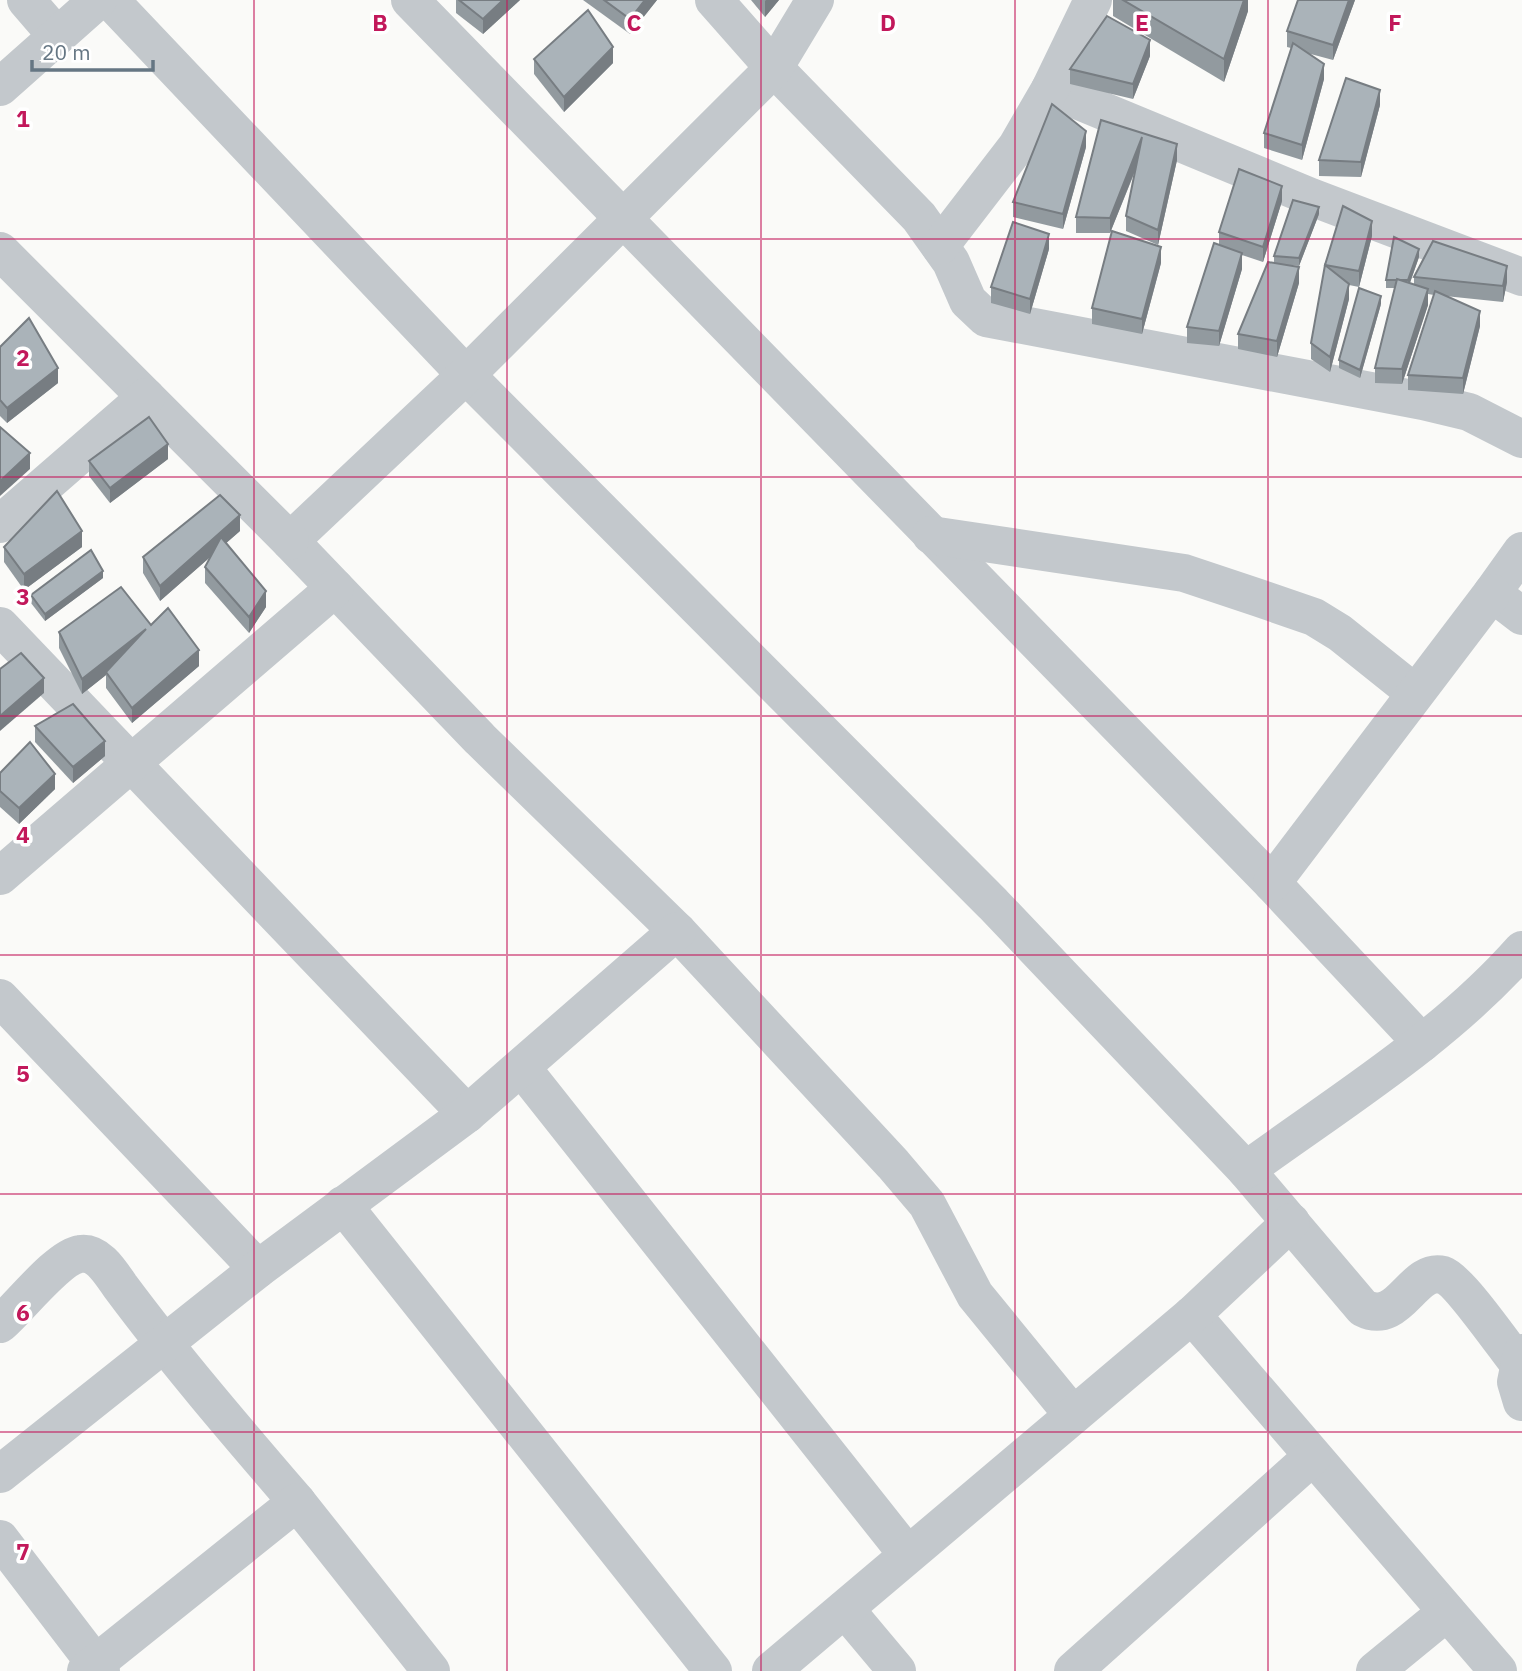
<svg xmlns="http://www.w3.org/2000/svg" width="1522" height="1671" font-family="'IBM Plex Sans',sans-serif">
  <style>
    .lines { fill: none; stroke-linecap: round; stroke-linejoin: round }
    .minor { stroke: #c3c8cc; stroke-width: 38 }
    .wall { fill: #929a9f }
    .shaded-wall { fill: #777d82 }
    .building { fill: #aab3b9; stroke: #777d82; stroke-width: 2 }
    .grid { fill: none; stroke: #c2185b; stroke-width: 2; stroke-opacity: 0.55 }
    .grid-label { font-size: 23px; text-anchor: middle; font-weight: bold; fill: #c2185b; stroke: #fff; stroke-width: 7; stroke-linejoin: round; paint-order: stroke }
  </style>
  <rect width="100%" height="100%" fill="#fafaf8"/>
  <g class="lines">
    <g class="minor">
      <polyline points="26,0 57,36"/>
      <path d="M110,0L466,375L993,904L1246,1170L1363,1308C1400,1327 1412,1267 1443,1275C1459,1280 1505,1347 1518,1363"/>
      <polyline points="410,0 1272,883 1422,1043"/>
      <polyline points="714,0 774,68 919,217 951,262 968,301 986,318 1423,401 1469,412 1522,439"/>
      <polyline points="815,0 774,68 466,375 290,541 480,739 677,931 893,1164 927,1204 975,1295 1073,1415"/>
      <polyline points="0,87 98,0"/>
      <polyline points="1050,89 1311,197 1522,277"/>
      <polyline points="940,246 1017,146 1050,89 1093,0"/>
      <polyline points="0,251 290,541"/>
      <polyline points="0,524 146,397"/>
      <polyline points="931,535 1184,573 1259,598 1314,617 1340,633 1415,693"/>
      <polyline points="1522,551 1492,593 1522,616"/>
      <polyline points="0,626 467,1114"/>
      <polyline points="0,876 335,588"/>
      <polyline points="1272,883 1492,593"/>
      <polyline points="0,998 258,1269"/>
      <polyline points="522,1068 907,1554"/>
      <path d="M1246,1170C1341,1101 1444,1038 1522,950"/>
      <polyline points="343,1205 713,1671"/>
      <polyline points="1192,1315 1498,1671"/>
      <path d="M0,1324C18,1309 58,1257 80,1254C98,1251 111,1273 120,1286C175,1360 236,1431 297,1502"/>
      <polyline points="1522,1353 1516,1382 1522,1402"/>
      <polyline points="0,1474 258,1269 467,1114 677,931"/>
      <polyline points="0,1539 101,1671"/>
      <polyline points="845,1609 897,1671"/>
      <polyline points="86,1671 297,1502 431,1671"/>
      <polyline points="771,1671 1192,1315 1291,1222"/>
      <polyline points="1073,1671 1312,1457"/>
      <polyline points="1375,1671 1447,1612"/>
    </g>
  </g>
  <g class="wall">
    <polygon points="456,0 520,0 483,34 456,13"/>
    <polygon points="583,0 657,0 630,34"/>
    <polygon points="751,0 779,0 765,17"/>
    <polygon points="1113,0 1248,0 1248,11 1224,82 1113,16"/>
    <polygon points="1298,0 1355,0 1333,60 1307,53 1324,79 1302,160 1264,148 1264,133 1291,48 1287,47 1287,31"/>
    <polygon points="1150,56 1133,99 1070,84 1070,69"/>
    <polygon points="534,59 613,63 564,112 534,74"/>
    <polygon points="1380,105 1361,177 1319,176 1319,160"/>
    <polygon points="1101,120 1177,160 1158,245 1126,231 1126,216 1136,169 1110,233 1076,233 1076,217"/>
    <polygon points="1086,147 1063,229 1013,217 1013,202"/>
    <polygon points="1282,201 1263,262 1242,255 1242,269 1219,346 1187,343 1187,327 1219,245 1219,232"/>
    <polygon points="1319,214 1299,266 1288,265 1299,283 1277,357 1238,349 1238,334 1274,263 1274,256"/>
    <polygon points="1372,236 1359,287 1349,285 1349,299 1330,372 1311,359 1311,343 1325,265"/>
    <polygon points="1049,249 1030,314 991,303 991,287"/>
    <polygon points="1419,257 1410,283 1414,285 1414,277 1507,282 1503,302 1445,296 1480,326 1463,394 1408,390 1408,375 1434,295 1428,294 1428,305 1402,384 1375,383 1375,368 1395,288 1386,288 1386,280"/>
    <polygon points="1161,263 1142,334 1092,324 1092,308"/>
    <polygon points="1381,304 1360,378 1339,368 1339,360"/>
    <polygon points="0,347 58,383 7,423 0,416"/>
    <polygon points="168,459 110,503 89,476 89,461"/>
    <polygon points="240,531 226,543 266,607 249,633 205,583 205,567 210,557 160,601 143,573 143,557"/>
    <polygon points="4,547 82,547 24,590 4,562"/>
    <polygon points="103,578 45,621 31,603 31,595"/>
    <polygon points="151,625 199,666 132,723 106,688 106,675 82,694 59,648 59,632"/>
    <polygon points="35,726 105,756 73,783 35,742"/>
    <polygon points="0,773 55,789 19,824 0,807"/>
  </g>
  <g class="shaded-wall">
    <polygon points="503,0 520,0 483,34 483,19"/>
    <polygon points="645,0 657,0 630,34 630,19"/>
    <polygon points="766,0 779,0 765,17 765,1"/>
    <polygon points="1244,0 1248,0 1248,11 1224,82 1224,59"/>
    <polygon points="1349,0 1355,0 1333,60 1333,45"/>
    <polygon points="1150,40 1150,56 1133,99 1133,84"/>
    <polygon points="613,47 613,63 564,112 564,97"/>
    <polygon points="1324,64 1324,79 1302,160 1302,145"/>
    <polygon points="1380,90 1380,105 1361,177 1361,162"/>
    <polygon points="1086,131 1086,147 1063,229 1063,214"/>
    <polygon points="1142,137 1142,153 1110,233 1110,218"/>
    <polygon points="1177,144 1177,160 1158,245 1158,230"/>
    <polygon points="1282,186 1282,201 1263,262 1263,247"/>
    <polygon points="1319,207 1319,214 1299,266 1299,258"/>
    <polygon points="1372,221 1372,236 1359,287 1359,271"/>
    <polygon points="1049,234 1049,249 1030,314 1030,299"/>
    <polygon points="1161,247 1161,263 1142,334 1142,319"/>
    <polygon points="1419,249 1419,257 1408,288 1408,280"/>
    <polygon points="1242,253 1242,269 1219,346 1219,331"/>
    <polygon points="1507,266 1507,282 1503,302 1503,286"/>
    <polygon points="1299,267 1299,283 1277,357 1277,341"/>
    <polygon points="1349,284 1349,299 1330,372 1330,357"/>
    <polygon points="1428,289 1428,305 1402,384 1402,369"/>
    <polygon points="1381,296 1381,304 1360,378 1360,370"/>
    <polygon points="1480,311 1480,326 1463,394 1463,378"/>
    <polygon points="58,368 58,383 7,423 7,408"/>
    <polygon points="168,444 168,459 110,503 110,488"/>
    <polygon points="30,453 30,469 0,496 0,481"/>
    <polygon points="240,515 240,531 160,601 160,586"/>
    <polygon points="82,531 82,547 24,590 24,574"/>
    <polygon points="103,571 103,578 45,621 45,614"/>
    <polygon points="266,591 266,607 249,633 249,617"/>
    <polygon points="146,629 106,672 106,675 82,694 82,679"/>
    <polygon points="199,650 199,666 132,723 132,708"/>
    <polygon points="44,678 44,693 0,731 0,716"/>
    <polygon points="105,741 105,756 73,783 73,767"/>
    <polygon points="55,774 55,789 19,824 19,808"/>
  </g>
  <g class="building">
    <polygon points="459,0 503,0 483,19"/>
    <polygon points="604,0 645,0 630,19"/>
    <polygon points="1123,0 1244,0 1224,59"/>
    <polygon points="1298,0 1349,0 1333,45 1287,31"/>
    <polygon points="588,10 613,47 564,97 534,59"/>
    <polygon points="1107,16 1150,40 1133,84 1070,69"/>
    <polygon points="1293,43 1324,64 1302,145 1264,133"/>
    <polygon points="1346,78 1380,90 1361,162 1319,160"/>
    <polygon points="1052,104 1086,131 1063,214 1013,202"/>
    <polygon points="1101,120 1177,144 1158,230 1126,216 1142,137 1110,218 1076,217"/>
    <polygon points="1239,169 1282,186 1263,247 1219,232"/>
    <polygon points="1293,200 1319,207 1299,258 1274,256"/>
    <polygon points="1343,206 1372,221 1359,271 1325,265"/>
    <polygon points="1013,222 1049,234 1030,299 991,287"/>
    <polygon points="1112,231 1161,247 1142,319 1092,308"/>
    <polygon points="1394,237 1419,249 1408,280 1386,280"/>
    <polygon points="1433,241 1507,266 1503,286 1414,277"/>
    <polygon points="1214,243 1242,253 1219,331 1187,327"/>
    <polygon points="1268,262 1299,267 1277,341 1238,334"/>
    <polygon points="1325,265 1349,284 1330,357 1311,343"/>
    <polygon points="1397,279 1428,289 1402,369 1375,368"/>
    <polygon points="1359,288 1381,296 1360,370 1339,360"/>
    <polygon points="1435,291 1480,311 1463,378 1408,375"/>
    <polygon points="29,318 58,368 7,408 0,400 0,347"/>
    <polygon points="149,417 168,444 110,488 89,461"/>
    <polygon points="0,427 30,453 0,481"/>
    <polygon points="57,491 82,531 24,574 4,547"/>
    <polygon points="220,495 240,515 160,586 143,557"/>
    <polygon points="221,537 266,591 249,617 205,567"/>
    <polygon points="91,550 103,571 45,614 31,595"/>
    <polygon points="121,587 151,625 168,608 199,650 132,708 106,672 146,629 82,679 59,632"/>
    <polygon points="21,653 44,678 0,716 0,669"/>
    <polygon points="73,704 105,741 73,767 35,726"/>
    <polygon points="30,742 55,774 19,808 0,791 0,773"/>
  </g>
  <path class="grid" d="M254,0V1671M507,0V1671M761,0V1671M1015,0V1671M1268,0V1671M0,239H1522M0,477H1522M0,716H1522M0,955H1522M0,1194H1522M0,1432H1522"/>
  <g class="grid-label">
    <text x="380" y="31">B</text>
    <text x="634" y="31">C</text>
    <text x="888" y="31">D</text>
    <text x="1142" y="31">E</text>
    <text x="1395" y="31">F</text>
    <text x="23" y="127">1</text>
    <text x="23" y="366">2</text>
    <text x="23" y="605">3</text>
    <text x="23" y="843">4</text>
    <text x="23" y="1082">5</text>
    <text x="23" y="1321">6</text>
    <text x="23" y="1560">7</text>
  </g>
  <path d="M32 60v10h121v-10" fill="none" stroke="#657683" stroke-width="3.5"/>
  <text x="42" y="60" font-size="21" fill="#657683" stroke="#ffffff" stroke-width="5" paint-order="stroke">20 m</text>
</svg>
